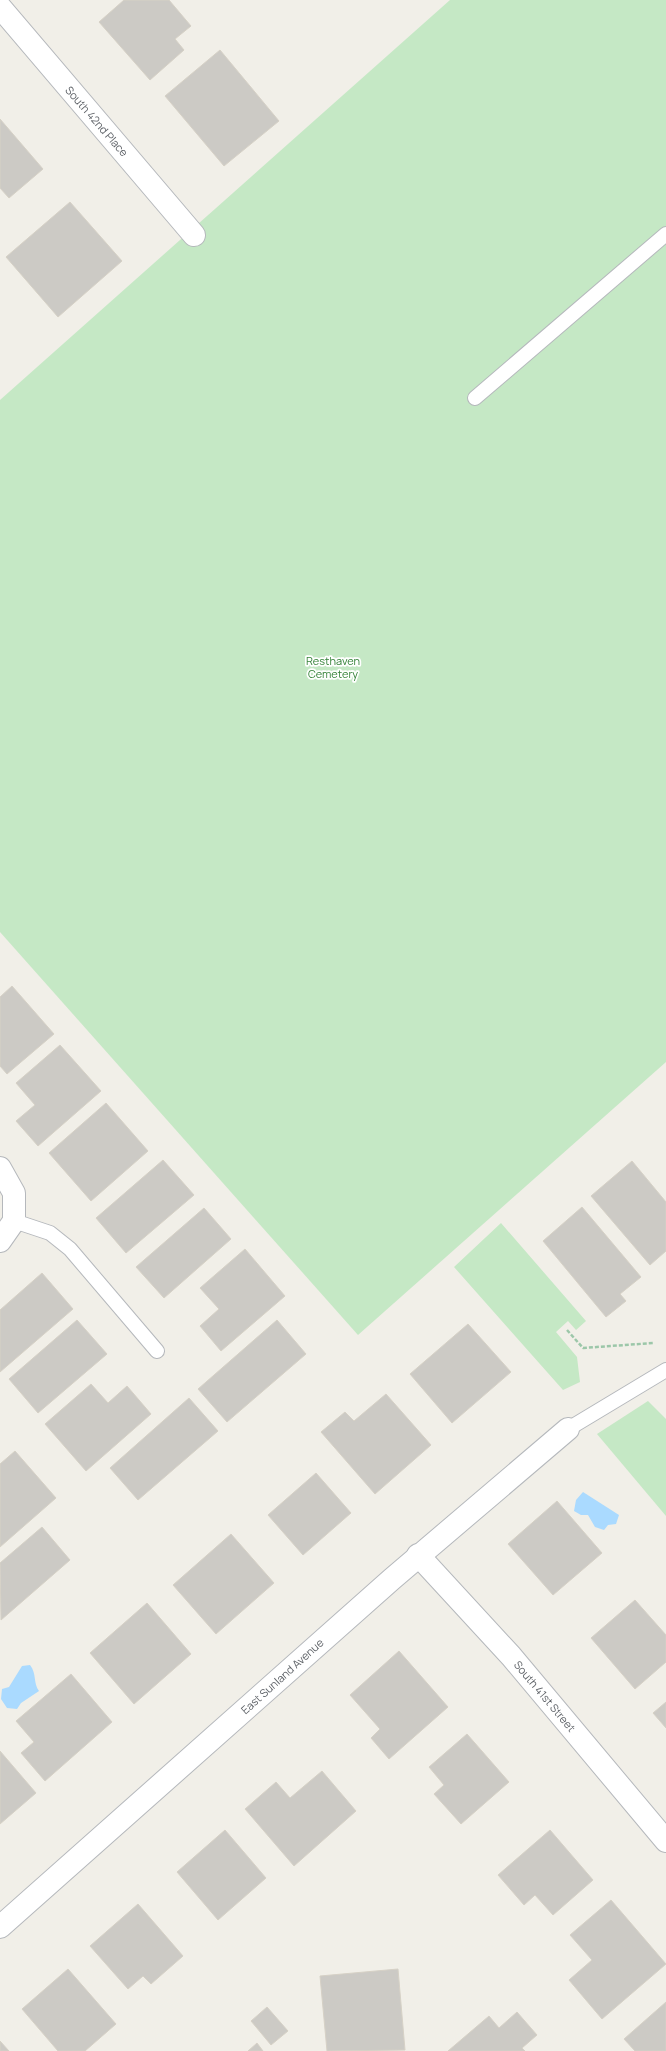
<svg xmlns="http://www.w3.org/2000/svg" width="666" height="2051" font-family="Manrope,sans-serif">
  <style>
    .green { fill: #c5e8c5 }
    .water { fill: #aadaff }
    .building { fill: #cccac5; stroke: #d6d1c6 }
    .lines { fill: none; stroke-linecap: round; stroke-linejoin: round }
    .lane-casing { stroke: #b5b8bc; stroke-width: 16 }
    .street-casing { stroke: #b5b8bc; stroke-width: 24 }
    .path { stroke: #9cc7a9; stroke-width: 2.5; stroke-dasharray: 4 2; stroke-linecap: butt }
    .lane { stroke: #fff; stroke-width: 14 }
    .street { stroke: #fff; stroke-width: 22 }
    .labels { text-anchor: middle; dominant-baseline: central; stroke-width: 3.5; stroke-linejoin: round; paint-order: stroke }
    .street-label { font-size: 11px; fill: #5f6368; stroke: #fff }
    .park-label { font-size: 11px; fill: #348238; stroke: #fff }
  </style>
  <rect width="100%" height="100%" fill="#f1efe8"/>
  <g class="green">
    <polygon points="450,0 666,0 666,1062 358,1335 0,932 0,400"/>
    <polygon points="501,1223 586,1321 576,1330 568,1321 556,1332 577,1357 580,1382 563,1390 454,1267"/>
    <polygon points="648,1401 666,1419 666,1516 597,1434"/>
  </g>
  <g class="water">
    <polygon points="583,1492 619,1515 616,1524 608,1525 604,1530 595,1527 588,1515 581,1515 574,1511 576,1500"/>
    <path d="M30,1665C37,1674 33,1683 39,1691L21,1703L17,1709L7,1708L1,1699L2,1689L9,1687L22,1666Z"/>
  </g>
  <g class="building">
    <polygon points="124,0 169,0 191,26 175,39 184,50 150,80 99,22"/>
    <polygon points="220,50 279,121 224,166 165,96"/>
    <polygon points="0,119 43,169 9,198 0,188"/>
    <polygon points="70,202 122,261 58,317 6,257"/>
    <polygon points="12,986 54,1034 7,1074 0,1066 0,997"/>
    <polygon points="60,1045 101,1091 38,1146 16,1121 35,1105 16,1083"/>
    <polygon points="106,1103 148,1151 91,1201 49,1153"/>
    <polygon points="163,1160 194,1195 126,1253 96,1218"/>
    <polygon points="632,1161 666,1202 666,1251 650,1265 591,1196"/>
    <polygon points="582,1207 641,1277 620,1294 626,1301 606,1317 543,1241"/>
    <polygon points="204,1208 231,1239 164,1298 136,1267"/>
    <polygon points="245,1249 285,1296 221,1351 200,1326 219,1309 200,1288"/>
    <polygon points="42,1273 73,1309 0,1372 0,1310"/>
    <polygon points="77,1320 107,1354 38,1413 9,1379"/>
    <polygon points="277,1320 306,1354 227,1422 198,1389"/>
    <polygon points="468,1324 511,1372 452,1423 410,1374"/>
    <polygon points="91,1384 108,1403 127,1386 151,1414 86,1471 45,1424"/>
    <polygon points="386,1394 431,1445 375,1494 321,1432 345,1412 354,1421"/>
    <polygon points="189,1398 218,1431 138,1500 110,1468"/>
    <polygon points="15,1451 56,1498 0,1547 0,1464"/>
    <polygon points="316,1473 351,1513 303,1555 268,1515"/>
    <polygon points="557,1501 602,1553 553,1595 508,1544"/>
    <polygon points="42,1527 70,1560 1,1620 0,1563"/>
    <polygon points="231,1534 274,1583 216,1634 173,1585"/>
    <polygon points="635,1600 666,1635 666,1662 635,1689 591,1638"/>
    <polygon points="147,1603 191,1654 134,1704 90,1653"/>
    <polygon points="399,1651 448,1707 389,1759 371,1738 380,1729 350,1695"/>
    <polygon points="71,1674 112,1722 45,1781 21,1753 34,1742 16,1721"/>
    <polygon points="666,1702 666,1728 653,1713"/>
    <polygon points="467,1734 509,1782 461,1824 434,1794 444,1785 429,1767"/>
    <polygon points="0,1751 36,1793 0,1824"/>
    <polygon points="322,1771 356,1811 294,1866 245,1809 276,1782 290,1798"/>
    <polygon points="225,1830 266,1878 218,1920 177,1872"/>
    <polygon points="550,1830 593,1880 553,1915 535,1895 524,1905 498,1875"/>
    <polygon points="611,1900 666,1964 602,2019 569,1980 592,1960 570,1935"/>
    <polygon points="138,1904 183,1956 151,1984 143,1976 128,1989 90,1946"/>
    <polygon points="68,1969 116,2024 85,2051 58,2051 22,2009"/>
    <polygon points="398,1969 405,2050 327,2051 320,1976"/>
    <polygon points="666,2002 666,2051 635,2051 624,2039"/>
    <polygon points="267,2007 288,2031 271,2045 251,2021"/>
    <polygon points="517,2012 537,2035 522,2048 525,2051 448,2051 489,2016 499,2028"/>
    <polygon points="0,2041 9,2051 0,2051"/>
    <polygon points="257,2043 263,2051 248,2051"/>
  </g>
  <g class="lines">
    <defs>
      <g id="lane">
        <polyline points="475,398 666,234"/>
        <polyline points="14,1221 50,1233 70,1249 157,1351"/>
        <polyline points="568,1429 666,1370"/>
      </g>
      <g id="street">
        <polyline points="0,7 194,235"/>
        <polyline points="0,1168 14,1193 14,1221 0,1241"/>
        <polyline points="418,1555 511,1656 666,1841"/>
        <polyline points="0,1927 392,1579 568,1429"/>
      </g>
    </defs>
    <use href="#lane" class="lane-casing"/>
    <use href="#street" class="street-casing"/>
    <polyline class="path" points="567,1330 583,1348 653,1343"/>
    <use href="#lane" class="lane"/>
    <use href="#street" class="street"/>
  </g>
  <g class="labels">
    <g class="street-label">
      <text transform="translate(97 121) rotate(49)">South 42nd Place</text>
      <text transform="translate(282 1676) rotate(-42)">East Sunland Avenue</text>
      <text transform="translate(545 1696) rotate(50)">South 41st Street</text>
    </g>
    <g class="park-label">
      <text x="333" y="660">Resthaven<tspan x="333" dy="13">Cemetery</tspan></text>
    </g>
  </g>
</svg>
